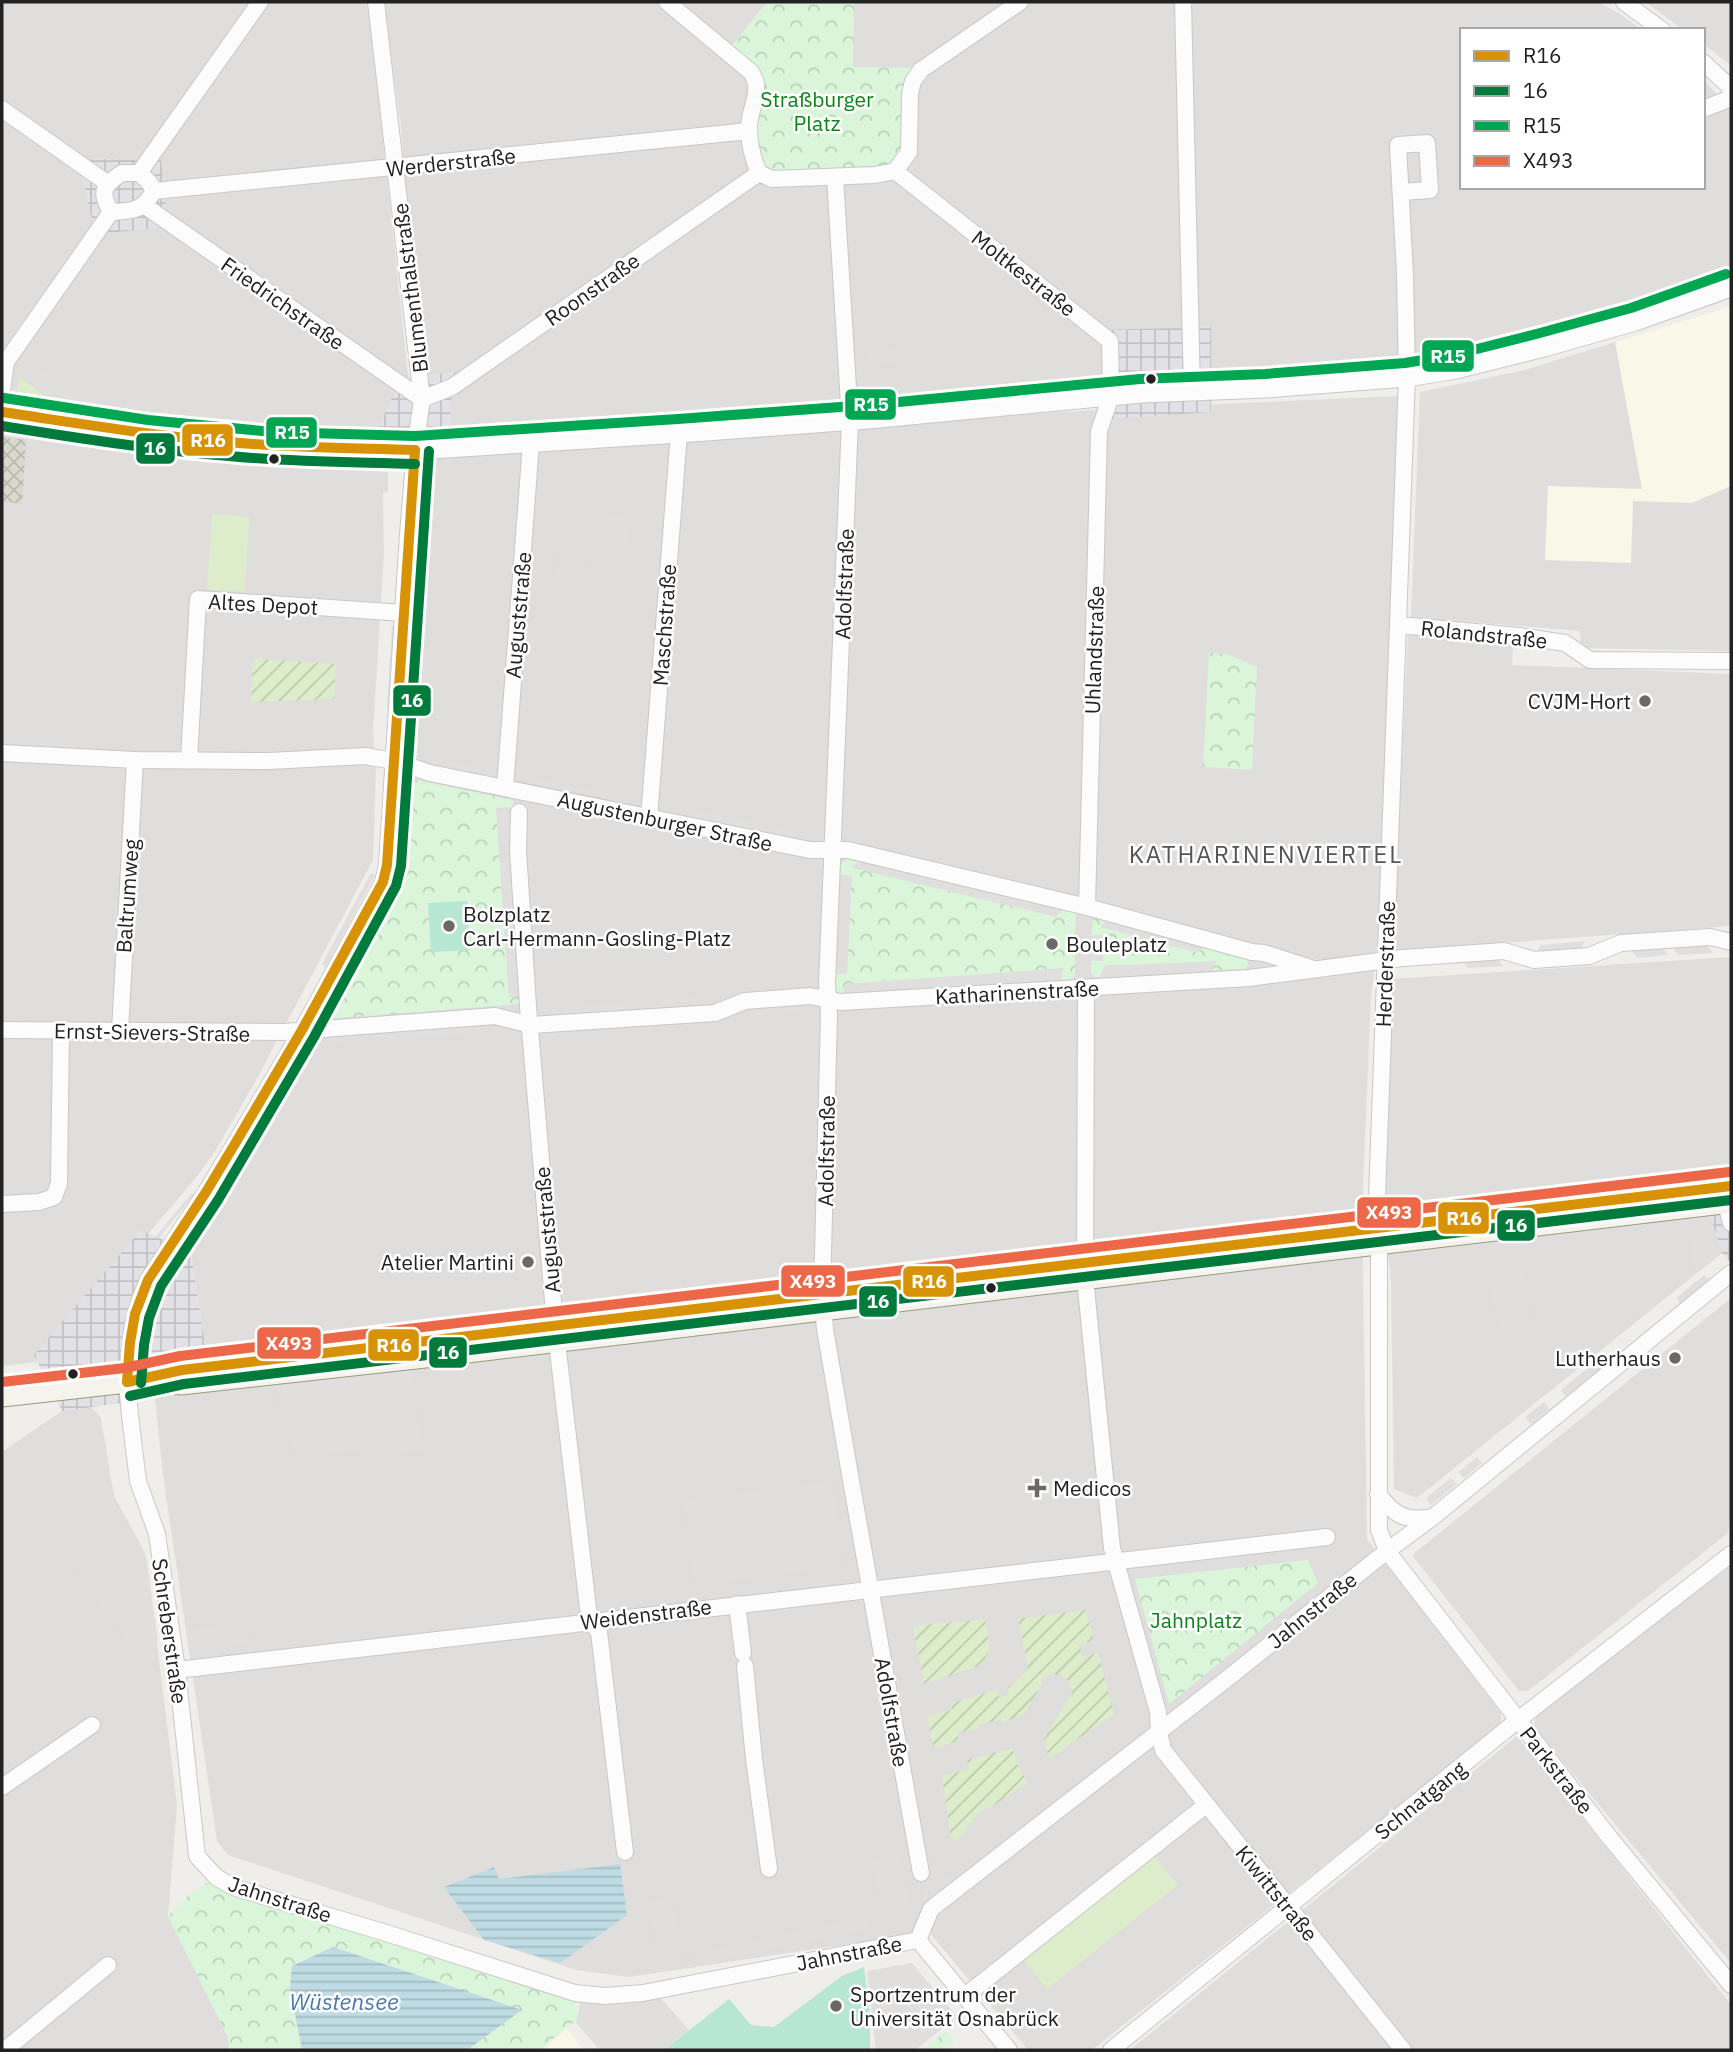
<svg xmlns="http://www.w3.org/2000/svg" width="1733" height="2052" font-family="'IBM Plex Sans',sans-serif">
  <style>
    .residential { fill: #dfdedc }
    .education { fill: #f8f7e8 }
    .construction { fill: url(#construction-cross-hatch) }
    .grass { fill: #ddeccb }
    .park { fill: url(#park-crowns) }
    .garden { fill: url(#garden-furrows) }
    .pitch { fill: #b7e6d2 }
    .parking { fill: #e0dfde }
    .plaza { fill: url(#plaza-grid) }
    .water { fill: url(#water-rules) }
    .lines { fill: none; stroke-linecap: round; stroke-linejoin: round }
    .minor-casing { stroke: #c9c8c7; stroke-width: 18 }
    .tertiary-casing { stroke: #c9c8c7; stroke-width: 21 }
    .secondary-casing { stroke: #999a82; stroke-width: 23 }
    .minor { stroke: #fdfcfc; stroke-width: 16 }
    .tertiary { stroke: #fdfcfc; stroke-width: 19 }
    .secondary { stroke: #f4f4ed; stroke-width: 21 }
    .bus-1-casing { stroke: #fff; stroke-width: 16 }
    .bus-2-casing { stroke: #fff; stroke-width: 16 }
    .bus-3-casing { stroke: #fff; stroke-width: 16 }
    .bus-4-casing { stroke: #fff; stroke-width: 16 }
    .bus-1 { stroke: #d79205; stroke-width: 10 }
    .bus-2 { stroke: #007b3b; stroke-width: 10 }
    .bus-3 { stroke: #00a651; stroke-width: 10 }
    .bus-4 { stroke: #ed6849; stroke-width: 10 }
    .bus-dot { fill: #222; stroke: #fff; stroke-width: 2.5 }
    .poi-dot { fill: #6a6968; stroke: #fff; stroke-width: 2.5 }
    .labels { text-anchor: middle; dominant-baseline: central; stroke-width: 5; stroke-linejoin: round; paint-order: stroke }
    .park-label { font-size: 21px; fill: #0c8416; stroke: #fff }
    .street-label { font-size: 21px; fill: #222; stroke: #fff }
    .poi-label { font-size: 21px; fill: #222; stroke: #fff; text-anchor: start }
    .water-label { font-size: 23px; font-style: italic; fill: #4a7aab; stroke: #fff }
    .quarter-label { font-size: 24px; letter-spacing: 2px; fill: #555; stroke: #fff }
    .line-badge { stroke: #fff; stroke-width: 2.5 }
    .badge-label { font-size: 19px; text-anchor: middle; font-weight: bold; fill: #fff }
  </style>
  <defs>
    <pattern id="construction-cross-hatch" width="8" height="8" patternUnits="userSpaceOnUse" patternTransform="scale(1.75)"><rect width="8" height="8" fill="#d9d9cd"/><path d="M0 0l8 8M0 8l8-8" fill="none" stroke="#babab0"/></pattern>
    <pattern id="park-crowns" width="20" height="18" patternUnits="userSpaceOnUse" patternTransform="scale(1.75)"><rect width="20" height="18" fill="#daf5da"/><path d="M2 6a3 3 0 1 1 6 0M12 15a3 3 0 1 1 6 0" fill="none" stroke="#bbd2bb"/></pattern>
    <pattern id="garden-furrows" width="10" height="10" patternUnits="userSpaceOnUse" patternTransform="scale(1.75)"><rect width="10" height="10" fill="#ddeccb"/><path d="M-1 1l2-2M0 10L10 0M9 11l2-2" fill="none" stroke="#bdcaae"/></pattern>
    <pattern id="plaza-grid" width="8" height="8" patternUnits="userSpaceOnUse" patternTransform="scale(1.75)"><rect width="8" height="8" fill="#e2e1e5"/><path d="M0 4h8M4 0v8" fill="none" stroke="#c2c1c4"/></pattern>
    <pattern id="water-rules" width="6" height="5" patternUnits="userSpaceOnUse" patternTransform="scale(1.75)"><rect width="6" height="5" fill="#bfdbe3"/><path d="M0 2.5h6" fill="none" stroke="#a4bcc2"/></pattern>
  </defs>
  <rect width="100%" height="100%" fill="#f0eeeb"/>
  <g class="residential">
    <polygon points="2,2 368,2 409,384 398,444 161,418 2,395"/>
    <polygon points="384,2 1598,2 1620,14 1642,30 1462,30 1462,187 1703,187 1703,79 1731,110 1731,276 1693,292 1529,344 1396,371 1173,383 1118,390 420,443 423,408 401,127"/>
    <polygon points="1645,2 1731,2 1731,65 1703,44 1703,30 1684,30"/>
    <polygon points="1731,306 1731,651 1581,648 1580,631 1411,617 1420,392 1525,370"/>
    <polygon points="1398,396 1400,449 1377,950 1371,996 1362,1212 1367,1539 1501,1713 1501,1724 1092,2050 1028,2050 929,1932 629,1977 576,1970 228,1855 217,1841 163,1475 155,1399 206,1352 191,1252 311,1044 396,882 399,859 405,853 411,779 427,457 1090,410"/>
    <polygon points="2,431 148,455 388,472 388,492 383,493 384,553 373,731 376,773 373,860 255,1082 214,1153 195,1179 38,1362 2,1366"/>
    <polygon points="1408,633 1513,641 1512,665 1731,674 1731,926 1393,951"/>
    <polygon points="1731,957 1731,1164 1720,1174 1710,1215 1722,1253 1417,1498 1394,1489 1391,1282 1386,1233 1384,1141 1391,979"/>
    <polygon points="1731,1298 1731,1507 1728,1533 1528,1691 1519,1691 1412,1555"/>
    <polygon points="91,1407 101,1418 114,1496 146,1555 177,1805 168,1916 228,2037 229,2050 2,2050 2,1452 62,1411"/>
    <polygon points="1731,1566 1731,1963 1534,1727 1536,1714"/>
    <polygon points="1517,1736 1731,2005 1731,2050 1130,2050"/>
  </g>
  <g class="education">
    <polygon points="1731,306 1731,486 1692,503 1633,501 1631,563 1545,560 1548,486 1642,489 1615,342"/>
    <polygon points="567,2029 584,2050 541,2050"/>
  </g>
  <polygon class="construction" points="2,437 26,440 22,504 2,501"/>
  <g class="grass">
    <polygon points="19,376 54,403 21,399 17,391"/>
    <polygon points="212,514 249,517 245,592 207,589"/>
    <polygon points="1153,1855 1178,1885 1047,1989 1023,1959"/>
  </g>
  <g class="park">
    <path d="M767,2H854L853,67L914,68L902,94L901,149L891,163L874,166L773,171L765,168C753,142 757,121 762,94L730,48Z"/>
    <polygon points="1209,653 1226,654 1257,667 1252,770 1203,767"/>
    <polygon points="411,779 513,800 514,807 496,808 509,997 522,997 521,1004 326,1019 325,1016 396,882 399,859 405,852"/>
    <polygon points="854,857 862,859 853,868 1056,917 1063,909 1076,912 1075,975 1071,979 1060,980 1063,969 847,984 842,995 835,992 833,974 847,974 851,876 838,875 841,864 845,859"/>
    <polygon points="1097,917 1109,920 1101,926 1207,945 1247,957 1248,966 1245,969 1211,971 1216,962 1105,966 1100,977 1095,977 1091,973 1091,961 1103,960 1104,935 1091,935 1093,918"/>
    <polygon points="1308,1560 1318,1583 1169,1704 1135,1579"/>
    <polygon points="216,1877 575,1993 578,2019 539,2050 467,2050 521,2010 290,1988 302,2050 229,2050 228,2037 168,1916 191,1893"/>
    <polygon points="946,2031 955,2042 945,2050 923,2050"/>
  </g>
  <g class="garden">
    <polygon points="253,659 336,664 334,699 251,702"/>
    <path d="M1086,1610L1094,1640L1079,1645L1083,1657L1098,1653L1114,1714L1049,1759L1044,1739L1069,1697L1073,1695L1068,1680C1056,1673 1054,1673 1041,1678L1042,1684L1024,1715L1002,1722L1001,1719L979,1725V1728L957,1733L959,1741L934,1748L927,1716L952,1710L951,1703L997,1690L1000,1698L1008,1695L1007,1688L1020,1677L1028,1667L1018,1619Z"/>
    <polygon points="985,1619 990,1650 981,1665 924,1684 913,1626"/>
    <polygon points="1012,1748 1021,1772 1028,1782 995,1805 994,1804 989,1808 987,1807 972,1819 973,1821 967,1826 968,1828 964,1831 965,1833 956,1840 951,1838 942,1776 969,1769 967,1760"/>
  </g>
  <g class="pitch">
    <polygon points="467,901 470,950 431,952 428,903"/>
    <polygon points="864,1967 870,2014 870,2050 664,2050 729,1999 751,2025 774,2027 842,1976"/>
  </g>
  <g class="parking">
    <polygon points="896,349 898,363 867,362 866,351"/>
    <polygon points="27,360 73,391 72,402 26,371"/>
    <polygon points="631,514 629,546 599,545 598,557 587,558 585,591 552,590 558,552 574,552 577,526 601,526 603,516"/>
    <polygon points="392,626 397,627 392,708 387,708"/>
    <polygon points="17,742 112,748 112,752 17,747"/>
    <polygon points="427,757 478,766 483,777 431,767"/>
    <polygon points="52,762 113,765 113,770 51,767"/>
    <polygon points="345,762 345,767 238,771 237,766"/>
    <polygon points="526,777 619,795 623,805 530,787"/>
    <polygon points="678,806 795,831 800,842 682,816"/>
    <polygon points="497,809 508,809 510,843 499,844"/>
    <polygon points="500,859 512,859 521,996 509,997"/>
    <polygon points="862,859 1063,909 1056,917 852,867"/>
    <polygon points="371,873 375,875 326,967 322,964"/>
    <polygon points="838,875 852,876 847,974 833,974"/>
    <polygon points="1109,920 1207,945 1198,953 1100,927"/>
    <polygon points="1091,935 1104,935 1103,961 1091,961"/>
    <polygon points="1585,941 1578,952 1535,955 1541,945"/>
    <polygon points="1706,944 1713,953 1678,955 1672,946"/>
    <polygon points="1662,947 1668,955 1637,958 1631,949"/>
    <polygon points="1495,957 1503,966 1468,968 1461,959"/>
    <polygon points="1217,961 1211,971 1100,977 1105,966"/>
    <polygon points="1064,968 1060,980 842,995 847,984"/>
    <polygon points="1364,971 1365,977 1325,979 1325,974"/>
    <polygon points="697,997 706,1007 554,1017 546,1008"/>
    <polygon points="802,1003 799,1013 748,1016 751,1006"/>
    <polygon points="486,1024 479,1034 331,1043 339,1033"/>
    <polygon points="244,1146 247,1148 201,1225 197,1223"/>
    <polygon points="192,1193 194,1195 144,1256 141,1254"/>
    <polygon points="1710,1215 1722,1253 1693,1276 1690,1242 1684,1218"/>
    <polygon points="1525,1269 1532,1319 1505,1339 1494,1312 1487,1274"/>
    <polygon points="1704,1275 1710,1281 1681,1305 1676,1298"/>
    <polygon points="1600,1358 1606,1364 1566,1396 1561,1390"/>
    <polygon points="412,1367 424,1450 396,1454 394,1446 294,1458 287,1424 279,1419 275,1382"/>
    <polygon points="1544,1402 1549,1409 1531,1424 1525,1417"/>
    <polygon points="1477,1457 1482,1463 1464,1478 1458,1472"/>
    <polygon points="1451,1478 1457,1484 1431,1505 1426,1498"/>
    <polygon points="834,1481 844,1566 693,1586 682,1500"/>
    <polygon points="130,1526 146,1555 158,1642 138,1658 73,1568"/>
    <polygon points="248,1622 251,1643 191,1651 189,1630"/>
    <polygon points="901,1855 911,1908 887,1913 884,1901 879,1902 871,1861"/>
    <polygon points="950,1874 958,1882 935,1899 924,1901 922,1890 932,1888"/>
    <polygon points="673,1897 685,1966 659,1971 647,1902"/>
    <polygon points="867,1918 869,1929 695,1964 692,1953"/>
    <polygon points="912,1963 957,2017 915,2050 876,2050 867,1971"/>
    <polygon points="658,1995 689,2030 664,2050 600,2050 576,2023 581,1998"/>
  </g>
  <g class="plaza">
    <polygon points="78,159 161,160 168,227 96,234"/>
    <polygon points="1211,327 1211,412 1108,419 1102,330"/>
    <polygon points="456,372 450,408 452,432 376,433 394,394 392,379"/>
    <polygon points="1731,1164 1731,1263 1722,1253 1710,1215 1720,1174"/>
    <polygon points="141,1230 191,1252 206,1352 205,1392 62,1411 34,1355"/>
  </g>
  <g class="water">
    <polygon points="620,1864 627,1915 560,1963 484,1940 444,1887 494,1867 499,1879"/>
    <polygon points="333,1947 522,2010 467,2050 302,2050 290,1988 292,1966"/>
  </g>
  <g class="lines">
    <defs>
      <g id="minor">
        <polyline points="376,2 422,399 415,450 408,534 387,865 383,882 302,1030 239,1137 206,1192 148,1280 140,1299 132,1329 127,1382 130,1416 138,1481 157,1534 177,1670 197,1856 216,1877 233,1887 383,1932 575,1993 605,1996 643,1993 918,1940 931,1909 1228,1678 1387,1551 1433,1517 1731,1273"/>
        <path d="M667,2L751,72C764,91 749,107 749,128C749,143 753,159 759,173L772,179L875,175L895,171L909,152L910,94L913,81L921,70L1020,2"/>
        <polyline points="1183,2 1192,391"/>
        <polyline points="1624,2 1662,30"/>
        <polyline points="1703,62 1731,88"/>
        <polyline points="2,109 107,183"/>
        <polyline points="1703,109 1726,100 1731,95"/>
        <polyline points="895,171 1110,341 1111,396 1099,431 1087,907"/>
        <path d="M122,173H139L149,182L154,191C142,211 134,211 111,212C99,191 103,186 122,173Z"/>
        <polyline points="139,173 260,2"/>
        <polyline points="835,177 850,420 827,984 829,1015 822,1293 825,1329 850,1475 921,1873"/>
        <polyline points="154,191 749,131"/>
        <polyline points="1401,192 1430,190 1427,143 1398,145 1405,274 1407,377 1377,1197 1379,1228 1379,1530 1387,1551 1610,1838 1731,1985"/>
        <polyline points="145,206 422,399 452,387 759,173"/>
        <polyline points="2,359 6,362 2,390"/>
        <polyline points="6,362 111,212"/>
        <polyline points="1399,625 1519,636 1565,643 1590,660 1731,661"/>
        <polyline points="2,753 135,760 269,761 365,756 394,761 430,773 810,850 848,850 1087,907 1252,952 1264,953 1311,968"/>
        <polyline points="189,760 198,599 404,613"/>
        <polyline points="505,788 531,443"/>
        <polyline points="519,812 518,850 528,1006 555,1325 588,1608 590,1621 599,1632 625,1852"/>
        <polyline points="649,818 679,433"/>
        <polyline points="1086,988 1085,1278 1112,1548 1158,1712 1159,1732 1163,1750 1403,2050"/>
        <polyline points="2,1030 283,1032 495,1016 531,1025 715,1013 745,1001 810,996 841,1002 1249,978 1403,958 1504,951 1534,960 1589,956 1621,943 1710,937 1731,942"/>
        <polyline points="120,1031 135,760"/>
        <polyline points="1723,1193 1731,1223"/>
        <polyline points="2,1204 39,1202 54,1197 59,1183 61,1031"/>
        <path d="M1378,1494C1394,1515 1405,1522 1432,1517"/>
        <polyline points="737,1604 743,1653"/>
        <polyline points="745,1666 754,1759 769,1869"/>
        <polyline points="177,1670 1327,1537"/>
        <polyline points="2,1787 92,1725"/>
        <polyline points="918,1940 1009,2050"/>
        <polyline points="965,1996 1206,1805"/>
        <polyline points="5,2050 108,1965"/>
        <polyline points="1111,2050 1518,1720 1731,1554"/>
      </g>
      <polyline id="tertiary" points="2,412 146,434 272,446 415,450 679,433 868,419 1141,393 1266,388 1407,377 1456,369 1544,347 1635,321 1731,287"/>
      <g id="secondary">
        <polyline points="181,1384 434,1356 1731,1202"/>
        <polyline points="2,1396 127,1382 182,1370 1731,1186"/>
      </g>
    </defs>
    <use href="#minor" class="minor-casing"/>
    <use href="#tertiary" class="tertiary-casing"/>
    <use href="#secondary" class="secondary-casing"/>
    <use href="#minor" class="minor"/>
    <use href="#tertiary" class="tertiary"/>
    <use href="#secondary" class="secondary"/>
    <defs>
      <g id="bus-1">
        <path d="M2,412C77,423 153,436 229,442C291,448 353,448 415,450"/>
        <polyline points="127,1382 182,1370 1731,1186"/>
        <polyline points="127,1382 130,1343 135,1314 148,1280 206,1192 239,1137 302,1030 383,882 387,865 415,450"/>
      </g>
      <g id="bus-2">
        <path d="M2,426C77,438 153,450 229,456C290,462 352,462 415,464"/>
        <polyline points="141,1383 144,1345 149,1318 161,1286 218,1200 251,1144 314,1037 396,886 401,866 429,451"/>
        <polyline points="130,1396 184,1384 1731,1200"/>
      </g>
      <polyline id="bus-3" points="4,398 148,420 273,432 415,436 678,419 867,405 1140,379 1265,374 1405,363 1453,355 1540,333 1631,308 1726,274"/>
      <polyline id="bus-4" points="2,1382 125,1368 180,1356 1729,1172"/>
    </defs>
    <use href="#bus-1" class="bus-1-casing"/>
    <use href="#bus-2" class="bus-2-casing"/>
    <use href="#bus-3" class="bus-3-casing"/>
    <use href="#bus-4" class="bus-4-casing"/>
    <use href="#bus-1" class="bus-1"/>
    <use href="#bus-2" class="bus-2"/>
    <use href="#bus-3" class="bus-3"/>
    <use href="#bus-4" class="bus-4"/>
  </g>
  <g class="bus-dot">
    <circle cx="1151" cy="379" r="6"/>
    <circle cx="274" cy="459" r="6"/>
    <circle cx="991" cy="1288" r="6"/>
    <circle cx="73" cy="1374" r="6"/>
  </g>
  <g class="poi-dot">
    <circle cx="1645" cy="701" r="7"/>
    <circle cx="449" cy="926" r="7"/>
    <circle cx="1052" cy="944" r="7"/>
    <circle cx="528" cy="1262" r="7"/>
    <circle cx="1675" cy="1358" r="7"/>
    <path d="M1033.5 1477.5h7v7h7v7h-7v7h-7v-7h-7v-7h7z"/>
    <circle cx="836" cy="2006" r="7"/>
  </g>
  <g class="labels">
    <g class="park-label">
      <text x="817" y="99">Straßburger<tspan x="817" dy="24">Platz</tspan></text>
      <text x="1196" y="1620">Jahnplatz</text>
    </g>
    <g class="street-label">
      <text transform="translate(451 162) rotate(-6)">Werderstraße</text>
      <text transform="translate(1024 273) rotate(38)">Moltkestraße</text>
      <text transform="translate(410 288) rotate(-97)">Blumenthalstraße</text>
      <text transform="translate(592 289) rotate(-35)">Roonstraße</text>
      <text transform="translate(283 303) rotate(35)">Friedrichstraße</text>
      <text transform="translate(844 584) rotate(-88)">Adolfstraße</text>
      <text transform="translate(263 604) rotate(3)">Altes Depot</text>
      <text transform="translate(518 615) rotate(-85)">Auguststraße</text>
      <text transform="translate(664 625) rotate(-86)">Maschstraße</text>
      <text transform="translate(1484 634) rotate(6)">Rolandstraße</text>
      <text transform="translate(1094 650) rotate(-88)">Uhlandstraße</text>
      <text transform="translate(665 821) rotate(12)">Augustenburger Straße</text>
      <text transform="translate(127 896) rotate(-86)">Baltrumweg</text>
      <text transform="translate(1385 964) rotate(-88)">Herderstraße</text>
      <text transform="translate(1017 992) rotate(-3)">Katharinenstraße</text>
      <text transform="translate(152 1032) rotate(1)">Ernst-Sievers-Straße</text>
      <text transform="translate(826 1151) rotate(-89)">Adolfstraße</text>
      <text transform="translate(547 1230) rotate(-95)">Auguststraße</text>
      <text transform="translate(1312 1610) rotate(-39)">Jahnstraße</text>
      <text transform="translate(646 1614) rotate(-7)">Weidenstraße</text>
      <text transform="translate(170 1631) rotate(82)">Schreberstraße</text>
      <text transform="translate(892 1712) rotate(80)">Adolfstraße</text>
      <text transform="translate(1557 1770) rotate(52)">Parkstraße</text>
      <text transform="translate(1420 1800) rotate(-39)">Schnatgang</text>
      <text transform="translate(1277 1893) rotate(51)">Kiwittstraße</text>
      <text transform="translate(280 1899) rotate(18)">Jahnstraße</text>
      <text transform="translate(849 1953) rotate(-11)">Jahnstraße</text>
    </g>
    <g class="poi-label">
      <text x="1631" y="701" text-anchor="end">CVJM-Hort</text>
      <text x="463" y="914">Bolzplatz<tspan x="463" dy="24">Carl-Hermann-Gosling-Platz</tspan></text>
      <text x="1066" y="944">Bouleplatz</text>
      <text x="514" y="1262" text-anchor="end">Atelier Martini</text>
      <text x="1661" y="1358" text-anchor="end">Lutherhaus</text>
      <text x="1053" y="1488">Medicos</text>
      <text x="850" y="1994">Sportzentrum der<tspan x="850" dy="24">Universität Osnabrück</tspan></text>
    </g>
    <g class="water-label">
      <text x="344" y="2001">Wüstensee</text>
    </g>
    <g class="quarter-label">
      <text x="1266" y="854">KATHARINENVIERTEL</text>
    </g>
  </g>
  <g class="line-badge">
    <rect x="1421" y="339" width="54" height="34" rx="7" fill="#00a651"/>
    <rect x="844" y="388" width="53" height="33" rx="7" fill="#00a651"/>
    <rect x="265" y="416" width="53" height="33" rx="7" fill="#00a651"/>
    <rect x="181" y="423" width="53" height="34" rx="7" fill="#d79205"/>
    <rect x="135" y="432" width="41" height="33" rx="7" fill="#007b3b"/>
    <rect x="392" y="684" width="40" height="33" rx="7" fill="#007b3b"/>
    <rect x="1356" y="1196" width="66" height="33" rx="7" fill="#ed6849"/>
    <rect x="1437" y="1201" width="53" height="34" rx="7" fill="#d79205"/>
    <rect x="1496" y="1209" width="40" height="33" rx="7" fill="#007b3b"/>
    <rect x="780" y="1264" width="66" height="34" rx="7" fill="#ed6849"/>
    <rect x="902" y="1265" width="53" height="33" rx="7" fill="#d79205"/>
    <rect x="858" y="1285" width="40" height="33" rx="7" fill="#007b3b"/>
    <rect x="256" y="1326" width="66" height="34" rx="7" fill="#ed6849"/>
    <rect x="367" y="1328" width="53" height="34" rx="7" fill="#d79205"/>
    <rect x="428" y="1336" width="40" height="33" rx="7" fill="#007b3b"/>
  </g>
  <g class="badge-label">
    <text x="1448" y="363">R15</text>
    <text x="871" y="411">R15</text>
    <text x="292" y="439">R15</text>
    <text x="208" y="447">R16</text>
    <text x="155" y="455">16</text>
    <text x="412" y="707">16</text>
    <text x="1389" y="1219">X493</text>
    <text x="1464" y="1225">R16</text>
    <text x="1516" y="1232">16</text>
    <text x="813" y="1288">X493</text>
    <text x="929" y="1288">R16</text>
    <text x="878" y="1308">16</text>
    <text x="289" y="1350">X493</text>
    <text x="394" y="1352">R16</text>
    <text x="448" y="1359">16</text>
  </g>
  <rect width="1733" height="2052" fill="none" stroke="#222222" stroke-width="7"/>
  <rect x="1460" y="28" width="245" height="161" fill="#ffffff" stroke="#a7a7a7" stroke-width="2"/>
  <rect x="1474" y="51" width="35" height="10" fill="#d79205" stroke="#a7a7a7" stroke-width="2"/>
  <text x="1523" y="63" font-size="21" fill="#222222">R16</text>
  <rect x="1474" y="86" width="35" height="10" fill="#007b3b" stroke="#a7a7a7" stroke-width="2"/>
  <text x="1523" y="98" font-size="21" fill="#222222">16</text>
  <rect x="1474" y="121" width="35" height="10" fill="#00a651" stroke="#a7a7a7" stroke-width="2"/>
  <text x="1523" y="133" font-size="21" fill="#222222">R15</text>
  <rect x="1474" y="156" width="35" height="10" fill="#ed6849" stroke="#a7a7a7" stroke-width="2"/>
  <text x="1523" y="168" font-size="21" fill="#222222">X493</text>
</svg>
